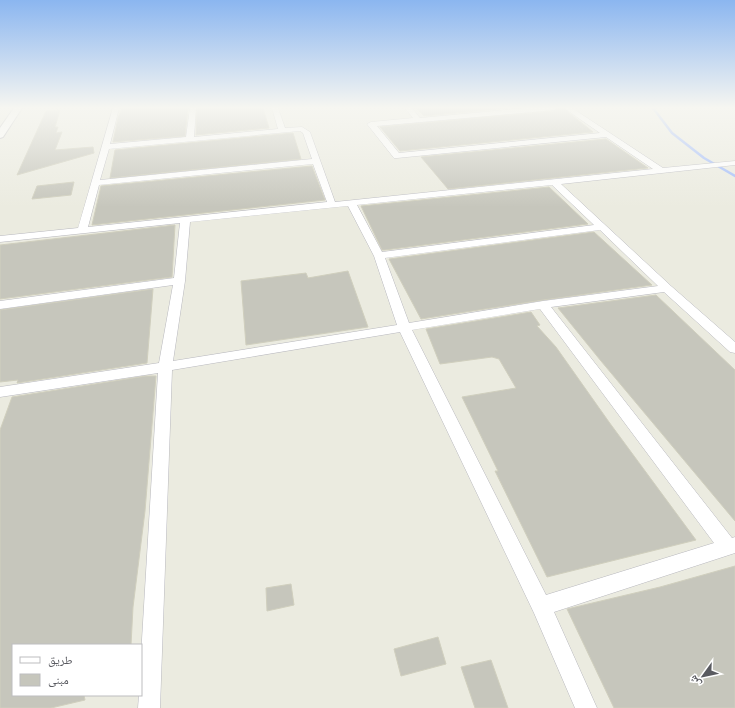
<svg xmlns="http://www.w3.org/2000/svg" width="735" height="708" font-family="'Noto Sans','Noto Naskh Arabic',sans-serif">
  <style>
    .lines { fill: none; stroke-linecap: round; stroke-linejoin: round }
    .stream { stroke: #9fbafc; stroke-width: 2.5 }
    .building { fill: #c6c6bc; stroke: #d0cfbe }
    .minor-casing { stroke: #b8b8be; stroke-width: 1 }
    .tertiary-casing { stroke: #b8b8be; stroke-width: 2 }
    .minor { fill: #fff; fill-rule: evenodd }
    .tertiary { fill: #fff; fill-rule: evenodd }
  </style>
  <rect width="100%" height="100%" fill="#ebebe0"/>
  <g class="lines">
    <polyline class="stream" points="653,108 672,133 704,158 735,176"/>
  </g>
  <g class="building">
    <polygon points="122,108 188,108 185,136 113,142 118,118"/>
    <polygon points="197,108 263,108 269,128 196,135"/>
    <polygon points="416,108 507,108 424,116"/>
    <polygon points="558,108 563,108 593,132 400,151 380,127 554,111"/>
    <polygon points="60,110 55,127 58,127 56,133 62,132 55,150 93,147 94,153 17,175 46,111"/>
    <polygon points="293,133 301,159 110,178 115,150"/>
    <polygon points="606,139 648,168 448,189 421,157"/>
    <polygon points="312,166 325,200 92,225 101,186"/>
    <polygon points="74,182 71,195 32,199 37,186"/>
    <polygon points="549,187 588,224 385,250 382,250 361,206"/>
    <polygon points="175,225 172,277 0,299 0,245"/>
    <polygon points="594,232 652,285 543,300 421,319 389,259"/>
    <polygon points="348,271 368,327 246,345 241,281 306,273 308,278"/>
    <polygon points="153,289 147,363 17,383 18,380 0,382 0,310"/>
    <polygon points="656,295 735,370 735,521 601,361 558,308"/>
    <polygon points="531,312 540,325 537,326 556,347 609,422 696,540 547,577 495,471 498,471 462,397 516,388 499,359 492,357 440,364 426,329"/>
    <polygon points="146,376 156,376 145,511 133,607 131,645 13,645 13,695 84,695 85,700 51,708 0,708 0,430 12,397"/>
    <polygon points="735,566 735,708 614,708 567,609 660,587"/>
    <polygon points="291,584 294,605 267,611 266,588"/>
    <polygon points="438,637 446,664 401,676 394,649"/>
    <polygon points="491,660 508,708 475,708 461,667"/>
  </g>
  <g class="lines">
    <defs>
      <path id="minor" d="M113,108H119L110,144L186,137L190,108H196L194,137L278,129L272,108H278L285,128L302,127L310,132L335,202L653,169L606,137L397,158H394L367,124L371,122L413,118L405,108H412L420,118L527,108H557L554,110L377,126L399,153L600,133L564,108H572L663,168L735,161V165L561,184L671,286L735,342V353L730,352L664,292L551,307L732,538L735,537V553L554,612L597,708H575L534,613L400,332L172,370L160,708H138L139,695H141V656L158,373L0,397V387L159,363L173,285L0,309V301L174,278L180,223L0,242V236L78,228ZM300,131L303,133L312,159L100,180L109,149ZM313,164L327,202L88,227L99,185ZM552,185L594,225L382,252L357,205ZM348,206L374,256L397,325L173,361L185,281L190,222ZM600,230L658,286L543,301L409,323L385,258ZM540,309L714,543L546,595L412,330Z"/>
      <polygon id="tertiary" points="14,108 22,108 3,137 0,138 0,128"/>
    </defs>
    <use href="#minor" class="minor-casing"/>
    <use href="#tertiary" class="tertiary-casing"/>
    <use href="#minor" class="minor"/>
    <use href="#tertiary" class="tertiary"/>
  </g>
  <linearGradient id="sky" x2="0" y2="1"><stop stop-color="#8bb6f0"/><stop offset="0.52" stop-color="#f6f6f1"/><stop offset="1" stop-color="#f6f6f1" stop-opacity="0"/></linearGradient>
  <rect width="735" height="207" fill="url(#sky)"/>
  <rect x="12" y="644" width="130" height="52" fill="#ffffff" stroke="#bdbdbf"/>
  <rect x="20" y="657" width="20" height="6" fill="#ffffff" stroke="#bdbdbf"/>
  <text x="48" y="664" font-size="12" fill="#595a60">طريق</text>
  <rect x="20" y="674" width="20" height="12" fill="#c6c6bc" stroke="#bdbdbf"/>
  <text x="48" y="684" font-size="12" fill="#595a60">مبنى</text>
  <g transform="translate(703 676) rotate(237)" stroke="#ffffff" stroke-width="3" paint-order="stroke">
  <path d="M0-3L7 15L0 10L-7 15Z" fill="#595a60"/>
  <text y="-6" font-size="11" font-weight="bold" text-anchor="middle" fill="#595a60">ش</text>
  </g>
</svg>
